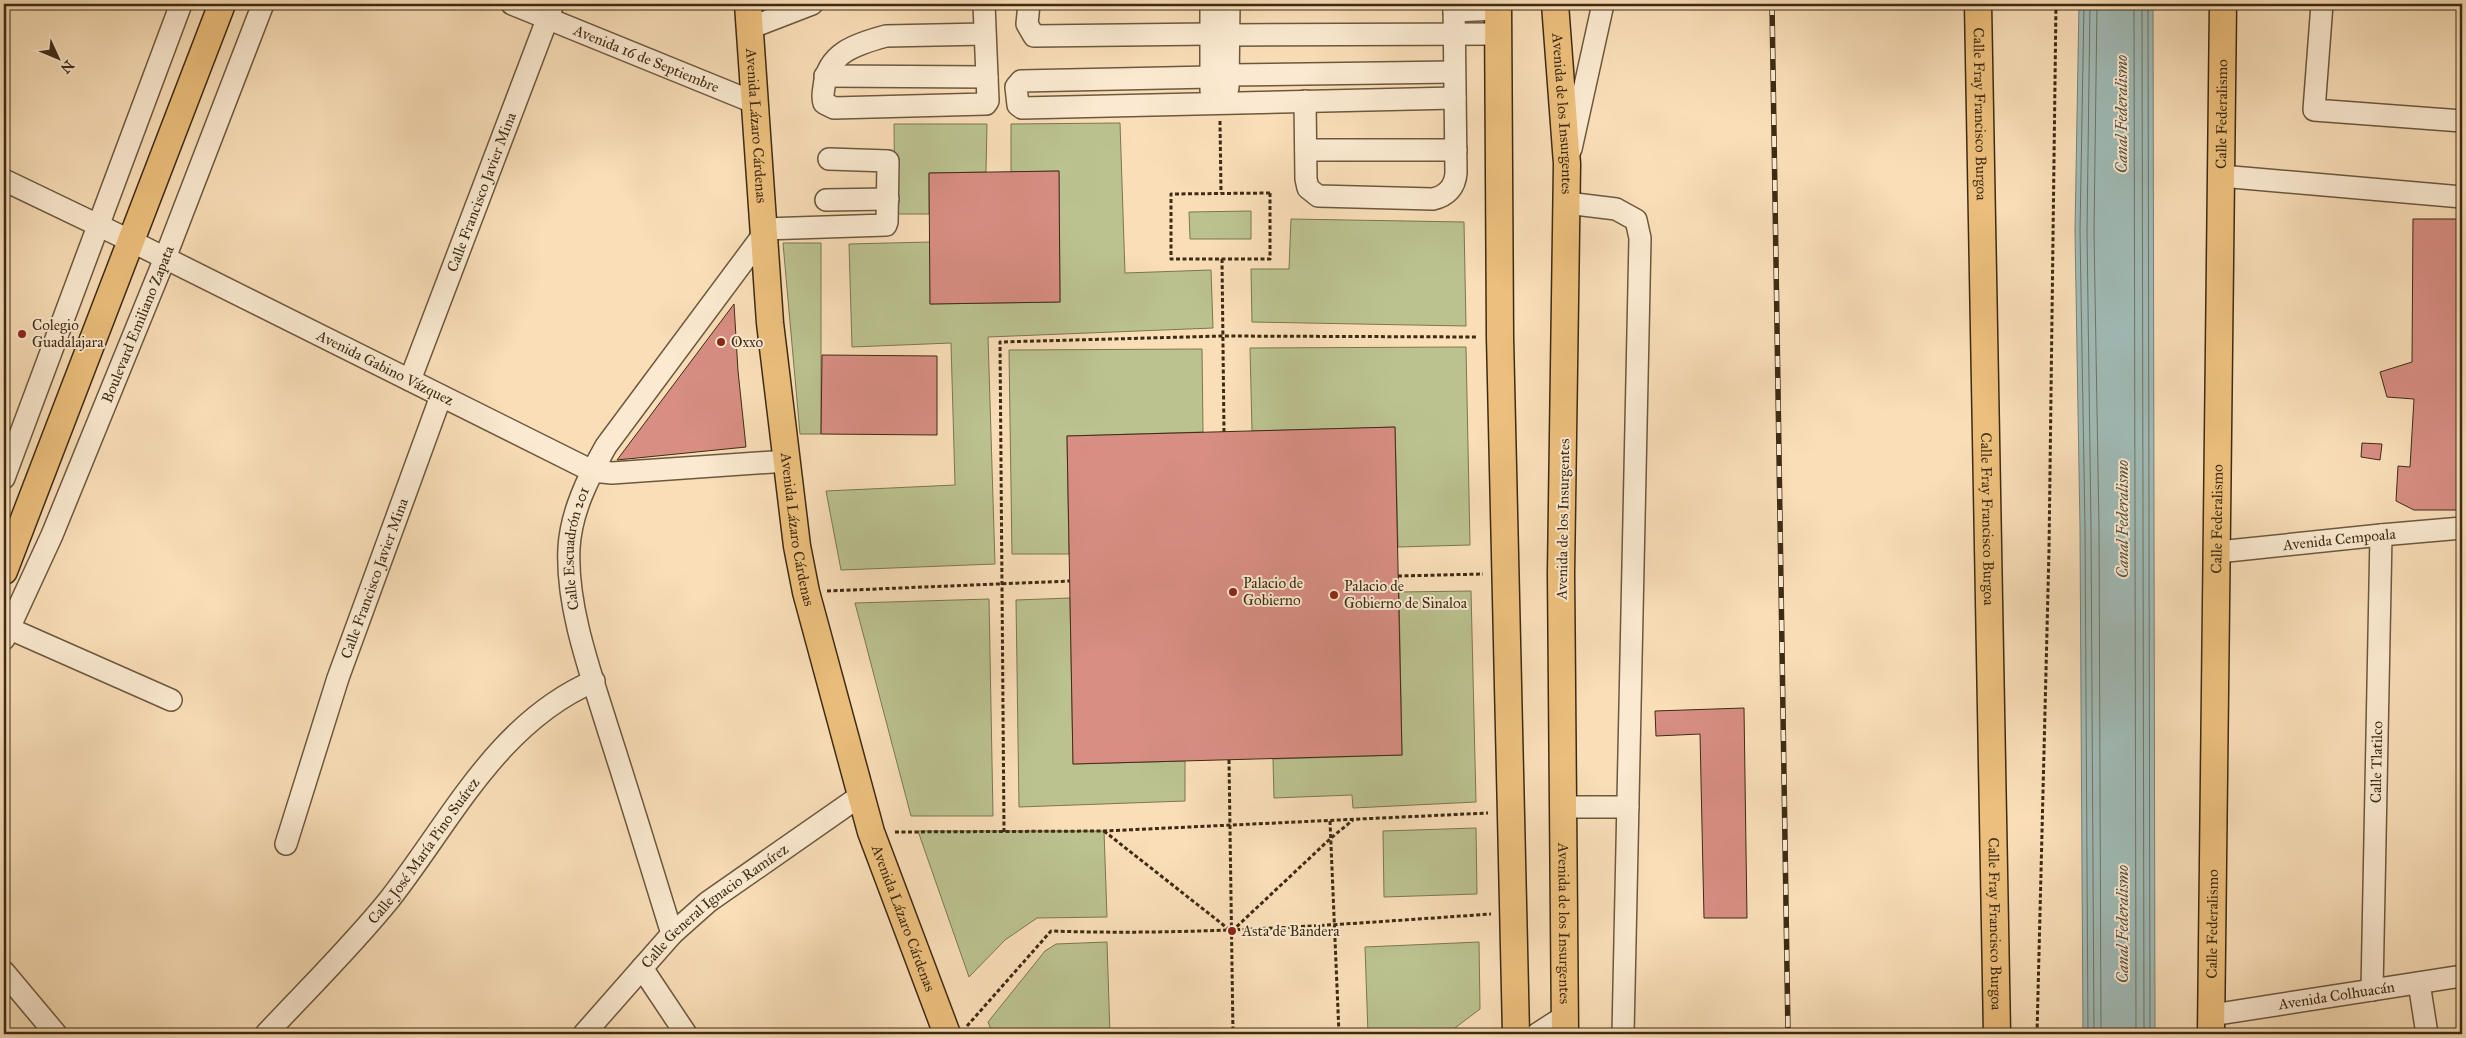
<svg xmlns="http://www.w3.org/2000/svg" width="2466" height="1038" font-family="'IM FELL Great Primer',serif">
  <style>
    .green { fill: #bbc290; stroke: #7c7652 }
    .water { fill: #a0bbb7; stroke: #798176 }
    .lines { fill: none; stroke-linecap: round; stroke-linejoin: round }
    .shore { stroke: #6f7366; stroke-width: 1 }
    .building { fill: #d88e83; stroke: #3e2b14 }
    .minor-casing { stroke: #6d583d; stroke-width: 24 }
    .major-casing { stroke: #3e2b14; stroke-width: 29 }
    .path { stroke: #3e2b14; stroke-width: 3; stroke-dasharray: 4 2.5; stroke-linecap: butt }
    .minor { stroke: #fbead1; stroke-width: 21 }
    .major { stroke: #ecbf7c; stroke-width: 26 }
    .rail-casing { stroke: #3e2b14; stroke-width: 5.5 }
    .rail { stroke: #fbead1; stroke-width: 4; stroke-dasharray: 11; stroke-linecap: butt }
    .poi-dot { fill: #8f2418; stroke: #fbead1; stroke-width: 2 }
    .labels { text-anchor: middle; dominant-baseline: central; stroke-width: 4; stroke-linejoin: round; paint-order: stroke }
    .street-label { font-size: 15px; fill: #3e2b14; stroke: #fbead1 }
    .poi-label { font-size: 15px; fill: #3e2b14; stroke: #fbead1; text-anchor: start }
    .water-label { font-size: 16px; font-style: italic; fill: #564f3d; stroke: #fbead1 }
  </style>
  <rect width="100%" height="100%" fill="#f9deb8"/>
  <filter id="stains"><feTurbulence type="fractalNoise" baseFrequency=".004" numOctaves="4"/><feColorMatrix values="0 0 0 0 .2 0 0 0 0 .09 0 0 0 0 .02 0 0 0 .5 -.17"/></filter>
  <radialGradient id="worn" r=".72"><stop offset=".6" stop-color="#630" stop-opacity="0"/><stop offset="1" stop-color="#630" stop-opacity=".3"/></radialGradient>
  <g class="green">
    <polygon points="1120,123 1125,273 1211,270 1213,328 988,337 995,564 841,570 826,491 955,485 951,343 852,347 849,244 930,242 930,304 1060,302 1059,171 1011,172 1011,124"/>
    <polygon points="894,124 987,124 986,172 929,173 929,214 895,214"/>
    <polygon points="1251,211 1251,239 1190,239 1189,212"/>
    <polygon points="1291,219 1464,222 1466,326 1252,322 1251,269 1289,269"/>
    <polygon points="783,243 821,243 821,434 800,434"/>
    <polygon points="1466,347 1470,545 1398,547 1395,427 1252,431 1250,348"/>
    <polygon points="1202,349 1203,432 1067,436 1069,554 1012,554 1009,350"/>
    <polygon points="1471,591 1476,802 1353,808 1352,795 1274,798 1273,759 1402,755 1399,592"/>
    <polygon points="1070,598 1073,764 1185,761 1185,801 1019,807 1016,600"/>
    <polygon points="989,599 993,816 911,816 855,603"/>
    <polygon points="1476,828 1477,894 1384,897 1383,831"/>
    <polygon points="918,831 1104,831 1107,917 1037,918 1005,940 969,977"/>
    <polygon points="1107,942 1110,1034 993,1034 988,1022 1045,951 1056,944"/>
    <polygon points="1479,942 1480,1009 1447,1034 1368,1034 1365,947"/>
  </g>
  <polygon class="water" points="2079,4 2153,4 2155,1034 2083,1034 2080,528 2075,231"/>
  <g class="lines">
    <g class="shore">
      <polyline points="2084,4 2080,231 2085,528 2088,1034"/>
      <polyline points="2090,4 2087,231 2091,528 2094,1034"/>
      <polyline points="2097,4 2094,231 2099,528 2101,1034"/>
      <polyline points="2134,4 2136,1034"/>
      <polyline points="2142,4 2144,1034"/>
      <polyline points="2148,4 2150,1034"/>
    </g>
  </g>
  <g class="building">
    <polygon points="1059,171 1060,302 930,304 929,173"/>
    <polygon points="2413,219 2462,219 2462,510 2414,510 2396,501 2398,466 2410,467 2414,399 2387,397 2380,372 2412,362"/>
    <polygon points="734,304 738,371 746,447 617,460"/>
    <polygon points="822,355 937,356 937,435 821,434"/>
    <polygon points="1395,427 1402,755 1073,764 1067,436"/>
    <polygon points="2362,443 2382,444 2380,460 2361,457"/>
    <polygon points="1744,708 1747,918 1704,918 1700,734 1656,736 1655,711"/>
  </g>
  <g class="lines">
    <defs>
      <g id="minor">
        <path id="s1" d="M512,4L753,102"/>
        <path d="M984,4L988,101L986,104L834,108L824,103C822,98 823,93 824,87C827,53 856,44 886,36L985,34"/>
        <polyline points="1029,4 1027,24 1034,36 1211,34"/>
        <polyline points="1211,4 1211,91"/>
        <polyline points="2322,4 2314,110 2462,121"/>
        <polyline points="1454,11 1498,9"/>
        <polyline points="750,28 812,4"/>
        <polyline points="1229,35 1499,34"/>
        <polyline points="1228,75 1454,72"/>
        <polyline points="825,76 987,77"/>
        <polyline points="1211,77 1021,81 1016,87 1018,105 1022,108 1455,98"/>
        <polyline points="1228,88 1229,4"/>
        <path d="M1305,101L1306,179L1308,188L1318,196L1433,199C1447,196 1455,187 1456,173L1454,4"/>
        <polyline points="1571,149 1603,4"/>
        <polyline points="1306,150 1456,150"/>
        <polyline points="2221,176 2462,197"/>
        <path id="s2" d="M4,180L131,241L592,471L612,473L787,461"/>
        <polyline points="826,200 888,199"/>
        <polyline points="1567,203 1616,209 1636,220 1640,238 1623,1034"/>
        <polyline points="764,229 886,225 887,222 888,161 829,159"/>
        <path id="s3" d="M410,380L553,4"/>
        <polyline points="4,478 181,4"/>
        <path id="s4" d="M2218,552L2381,535L2462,528"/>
        <polyline points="8,628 171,700"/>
        <path id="s5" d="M4,639L52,535L165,258L263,4"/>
        <polyline points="1563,807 1628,807"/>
        <path id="s6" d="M286,844L338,678L441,396"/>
        <path id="s7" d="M672,934C651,866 630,797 608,729C591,674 566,607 569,548C571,512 588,478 606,446L763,235"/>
        <polyline points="642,968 686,1034"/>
        <polyline points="4,972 56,1034"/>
        <polyline points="2419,983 2427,1034"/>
        <path id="s8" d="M2372,990L2381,535"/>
        <path id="s9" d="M2212,1015L2462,976"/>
        <path id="s10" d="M266,1034C307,990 351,947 389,900C451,821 497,723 594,681"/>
        <path id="s11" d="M584,1034L672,934L708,902L860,796"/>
        <polyline points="1537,1034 1565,1016"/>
      </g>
      <g id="major">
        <path id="s12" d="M748,4L770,323L797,546L806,592L871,832L947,1034"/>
        <polyline points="1498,4 1500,337 1516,1034"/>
        <path id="s13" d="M1555,4L1567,164L1561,573L1565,1034"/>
        <path id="s14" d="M1978,4L1997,1034"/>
        <polyline points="4,571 222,4"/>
        <path id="s15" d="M2211,1034L2223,4"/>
      </g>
    </defs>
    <use href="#minor" class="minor-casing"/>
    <use href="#major" class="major-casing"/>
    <g class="path">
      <polyline points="1220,121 1221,193"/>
      <polygon points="1270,193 1270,259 1171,259 1171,194"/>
      <polyline points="1222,259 1224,432"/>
      <polyline points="1398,576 1483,574"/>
      <polyline points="827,591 1070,581"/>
      <polyline points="1229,760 1233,1034"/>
      <polyline points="1330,821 1339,1034"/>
      <polyline points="1104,831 1231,931"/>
      <polyline points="895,832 1104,831 1488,813"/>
      <polyline points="1004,832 1000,342 1223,336 1477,337"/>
      <polyline points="1232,931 1331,838 1353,820"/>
      <path d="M967,1026L1051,931C1198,936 1344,924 1491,914"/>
      <polyline points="2037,1034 2049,550 2056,4"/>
    </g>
    <use href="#minor" class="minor"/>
    <use href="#major" class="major"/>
    <defs>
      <polyline id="rail" points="1772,4 1788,1034"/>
    </defs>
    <use href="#rail" class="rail-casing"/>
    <use href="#rail" class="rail"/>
  </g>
  <g class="poi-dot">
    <circle cx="22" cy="334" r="5"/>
    <circle cx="721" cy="342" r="5"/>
    <circle cx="1233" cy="592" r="5"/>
    <circle cx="1334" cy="595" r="5"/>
    <circle cx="1232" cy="931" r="5"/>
  </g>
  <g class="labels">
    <g class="street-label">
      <text stroke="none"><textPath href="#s1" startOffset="145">Avenida 16 de Septiembre</textPath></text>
      <text stroke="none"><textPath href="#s13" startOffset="110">Avenida de los Insurgentes</textPath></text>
      <text stroke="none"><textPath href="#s14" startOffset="110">Calle Fray Francisco Burgoa</textPath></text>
      <text stroke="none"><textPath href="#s15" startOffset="920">Calle Federalismo</textPath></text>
      <text stroke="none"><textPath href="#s12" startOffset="122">Avenida Lázaro Cárdenas</textPath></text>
      <text stroke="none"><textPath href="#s3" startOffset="201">Calle Francisco Javier Mina</textPath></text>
      <text stroke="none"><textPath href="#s5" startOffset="342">Boulevard Emiliano Zapata</textPath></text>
      <text stroke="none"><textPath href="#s2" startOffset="425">Avenida Gabino Vázquez</textPath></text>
      <text transform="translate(1563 519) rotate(-89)">Avenida de los Insurgentes</text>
      <text stroke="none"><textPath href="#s14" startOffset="515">Calle Fray Francisco Burgoa</textPath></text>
      <text stroke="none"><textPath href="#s15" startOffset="515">Calle Federalismo</textPath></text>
      <text stroke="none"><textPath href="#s12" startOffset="528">Avenida Lázaro Cárdenas</textPath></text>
      <text stroke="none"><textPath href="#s4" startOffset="122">Avenida Cempoala</textPath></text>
      <text stroke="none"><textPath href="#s7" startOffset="401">Calle Escuadrón 201</textPath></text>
      <text stroke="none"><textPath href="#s6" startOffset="280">Calle Francisco Javier Mina</textPath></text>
      <text stroke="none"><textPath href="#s8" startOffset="228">Calle Tlatilco</textPath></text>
      <text stroke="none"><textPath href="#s10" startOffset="242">Calle José María Pino Suárez</textPath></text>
      <text stroke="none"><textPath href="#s11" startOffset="184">Calle General Ignacio Ramírez</textPath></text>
      <text stroke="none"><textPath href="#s12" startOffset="932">Avenida Lázaro Cárdenas</textPath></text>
      <text stroke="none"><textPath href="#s13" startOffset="920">Avenida de los Insurgentes</textPath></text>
      <text stroke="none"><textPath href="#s14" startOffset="920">Calle Fray Francisco Burgoa</textPath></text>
      <text stroke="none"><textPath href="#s15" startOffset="110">Calle Federalismo</textPath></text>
      <text stroke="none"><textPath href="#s9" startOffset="126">Avenida Colhuacán</textPath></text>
    </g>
    <g class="poi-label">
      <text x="32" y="325">Colegio<tspan x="32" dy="17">Guadalajara</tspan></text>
      <text x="731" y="342">Oxxo</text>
      <text x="1243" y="583">Palacio de<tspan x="1243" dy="17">Gobierno</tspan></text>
      <text x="1344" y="586">Palacio de<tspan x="1344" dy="17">Gobierno de Sinaloa</tspan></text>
      <text x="1242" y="931">Asta de Bandera</text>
    </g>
    <g class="water-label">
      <text transform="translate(2121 114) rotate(-90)">Canal Federalismo</text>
      <text transform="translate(2122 519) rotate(-90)">Canal Federalismo</text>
      <text transform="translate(2122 924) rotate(-90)">Canal Federalismo</text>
    </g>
  </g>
  <rect width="2466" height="1038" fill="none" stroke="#f9deb8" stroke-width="20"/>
  <rect x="5" y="5" width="2456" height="1028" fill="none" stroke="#3e2b14" stroke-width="2.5"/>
  <rect x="10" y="10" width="2446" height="1018" fill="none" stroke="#3e2b14"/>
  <g transform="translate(58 58) rotate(134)" stroke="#fbead1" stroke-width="4" paint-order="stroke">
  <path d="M0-4L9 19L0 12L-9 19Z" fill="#3e2b14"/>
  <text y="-8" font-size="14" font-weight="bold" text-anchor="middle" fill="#3e2b14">N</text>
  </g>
  <rect width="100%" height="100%" filter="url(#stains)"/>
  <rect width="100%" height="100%" fill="url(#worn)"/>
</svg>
